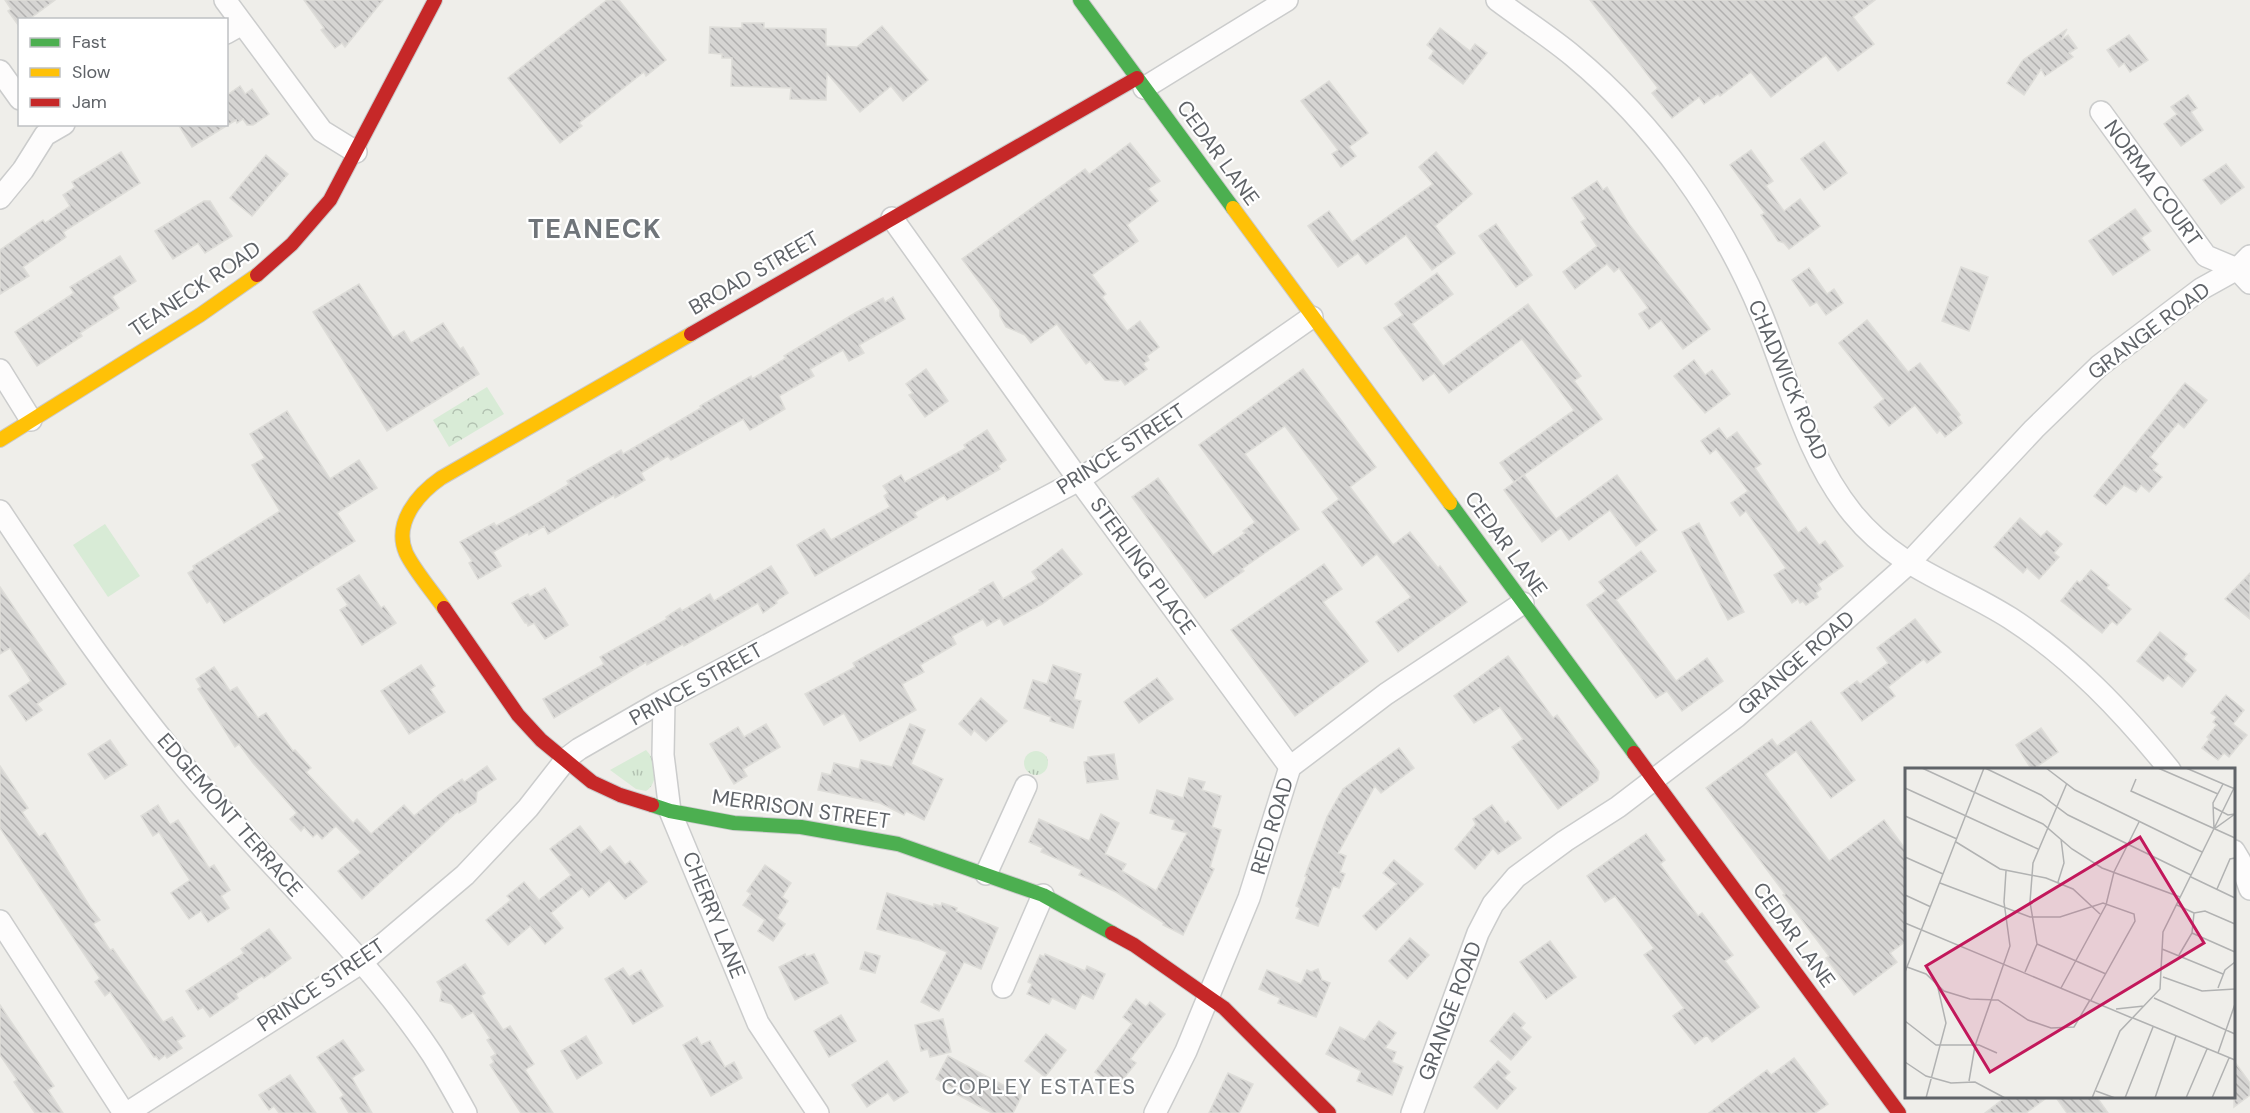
<svg xmlns="http://www.w3.org/2000/svg" width="2250" height="1113" font-family="'DM Sans',sans-serif">
  <style>
    .grass { fill: url(#grass-tufts) }
    .park { fill: url(#park-crowns) }
    .garden { fill: #d8ebd6 }
    .building { fill: url(#building-back-hatch); stroke: #deddd9; stroke-width: 1.5 }
    .lines { fill: none; stroke-linecap: round; stroke-linejoin: round }
    .street-casing { stroke: #cbcccc; stroke-width: 24 }
    .fast-casing { stroke: #cacacb; stroke-width: 16 }
    .slow-casing { stroke: #cacacb; stroke-width: 16 }
    .jam-casing { stroke: #cacacb; stroke-width: 16 }
    .street { stroke: #fdfcfc; stroke-width: 21 }
    .fast { stroke: #4caf50; stroke-width: 14 }
    .slow { stroke: #ffc107; stroke-width: 14 }
    .jam { stroke: #c62828; stroke-width: 14 }
    .labels { text-anchor: middle; dominant-baseline: central; stroke-width: 4.5; stroke-linejoin: round; paint-order: stroke }
    .street-label { font-size: 21px; fill: #5f6368; stroke: #fff }
    .neighbourhood-label { font-size: 22px; letter-spacing: 1.5px; fill: #70757a; stroke: #fff }
    .district-label { font-size: 27px; font-weight: bold; letter-spacing: 1.5px; fill: #70757a; stroke: #fff }
    .inset-road { fill: none; stroke: #b1b2b2; stroke-width: 1.5 }
    .view { fill: #c2185b; fill-opacity: 0.15; stroke: #c2185b; stroke-width: 3 }
    .inset-edge { fill: none; stroke: #5f6368; stroke-width: 3 }
  </style>
  <defs>
    <pattern id="grass-tufts" width="24" height="20" patternUnits="userSpaceOnUse" patternTransform="scale(1.5)"><rect width="24" height="20" fill="#d8ebd6"/><path d="M3 7l-1-3M5 7V3M7 7l1-3M15 17l-1-3M17 17v-4M19 17l1-3" fill="none" stroke="#b2c2b1"/></pattern>
    <pattern id="park-crowns" width="20" height="18" patternUnits="userSpaceOnUse" patternTransform="scale(1.5)"><rect width="20" height="18" fill="#d8ebd6"/><path d="M2 6a3 3 0 1 1 6 0M12 15a3 3 0 1 1 6 0" fill="none" stroke="#b2c2b1"/></pattern>
    <pattern id="building-back-hatch" width="6" height="6" patternUnits="userSpaceOnUse" patternTransform="scale(1.5)"><rect width="6" height="6" fill="#d6d5d3"/><path d="M-1 5l2 2M0 0l6 6M5-1l2 2" fill="none" stroke="#b1b0af"/></pattern>
  </defs>
  <rect width="100%" height="100%" fill="#efeeea"/>
  <g class="grass">
    <path d="M646,750C657,760 659,783 646,791L636,789L610,770Z"/>
    <circle cx="1036" cy="763" r="12"/>
  </g>
  <polygon class="park" points="487,387 504,414 449,447 433,420"/>
  <polygon class="garden" points="105,524 140,576 108,597 73,545"/>
  <g class="building">
    <polygon points="5,0 55,0 28,20 20,20 19,26 8,11 11,9"/>
    <polygon points="304,0 383,0 345,47 342,43 335,48 321,30 324,28"/>
    <polygon points="607,0 619,0 666,60 646,76 644,72 579,123 582,126 560,143 508,78"/>
    <polygon points="1590,0 1875,0 1853,17 1874,44 1838,71 1826,55 1771,97 1751,72 1720,96 1718,94 1704,104 1699,97 1672,118 1652,93 1658,88"/>
    <polygon points="742,23 764,23 764,28 826,29 826,46 857,47 882,26 928,80 903,101 891,86 860,112 827,73 826,100 790,99 791,88 731,86 732,58 722,58 722,54 709,53 710,27 742,28"/>
    <polygon points="1440,28 1470,51 1475,44 1487,53 1463,84 1429,58 1434,51 1427,45"/>
    <polygon points="2067,29 2061,40 2068,35 2077,48 2069,53 2073,57 2045,76 2041,69 2024,95 2007,83 2023,60"/>
    <polygon points="2129,35 2148,60 2130,72 2124,63 2119,67 2107,50"/>
    <polygon points="1329,81 1368,133 1349,147 1356,156 1341,167 1332,154 1338,150 1301,101"/>
    <polygon points="240,86 245,94 252,89 269,114 253,125 247,125 243,119 237,123 236,120 192,147 178,124 226,124 226,96"/>
    <polygon points="2188,95 2197,108 2191,112 2203,130 2181,146 2164,124 2177,114 2171,107"/>
    <polygon points="1824,142 1847,173 1824,190 1801,159"/>
    <polygon points="1130,143 1160,181 1148,189 1158,201 1127,225 1138,241 1092,275 1106,294 1102,297 1127,331 1140,321 1159,347 1147,356 1149,360 1143,364 1147,369 1125,385 1121,379 1118,381 1105,380 1090,361 1086,364 1057,324 1031,343 1025,335 1006,327 1000,316 1000,310 962,259 1085,169 1089,174"/>
    <polygon points="1751,150 1773,181 1766,186 1784,211 1800,199 1820,226 1789,249 1784,243 1778,241 1761,215 1765,213 1730,165"/>
    <polygon points="121,152 140,183 63,232 66,237 23,267 29,276 0,294 0,250 43,220 45,223 70,206 63,195 75,187 72,182"/>
    <polygon points="1436,152 1472,194 1435,226 1455,253 1432,270 1406,235 1366,264 1358,253 1338,267 1308,226 1329,211 1352,242 1433,184 1419,167"/>
    <polygon points="266,155 288,174 252,216 230,198"/>
    <polygon points="2226,164 2244,187 2221,204 2203,180"/>
    <polygon points="1597,181 1603,190 1607,187 1629,224 1710,329 1683,349 1661,320 1649,329 1639,314 1648,308 1619,268 1614,272 1607,264 1575,289 1563,272 1597,246 1581,222 1586,219 1572,198"/>
    <polygon points="204,201 210,201 232,236 205,253 198,243 173,259 155,231"/>
    <polygon points="2135,209 2151,231 2141,238 2150,250 2113,275 2089,241"/>
    <polygon points="1496,224 1532,275 1516,287 1479,236"/>
    <polygon points="120,256 136,281 112,297 119,308 80,333 82,336 37,366 15,332 74,293 70,287"/>
    <polygon points="1961,267 1988,277 1969,331 1942,321"/>
    <polygon points="1809,268 1827,294 1834,289 1843,303 1826,315 1817,302 1810,306 1792,280"/>
    <polygon points="1437,273 1453,294 1412,324 1443,366 1528,304 1581,376 1574,381 1602,419 1514,482 1500,463 1574,410 1522,339 1449,393 1434,373 1423,381 1384,328 1403,315 1395,304"/>
    <polygon points="359,284 393,338 404,331 411,343 443,323 460,349 463,347 479,374 387,431 313,312"/>
    <polygon points="893,297 905,319 859,345 864,353 849,361 843,350 810,369 814,376 779,396 785,409 750,430 743,419 671,460 668,456 641,473 645,480 615,498 614,495 548,534 544,526 529,535 528,532 493,552 501,566 478,579 469,563 472,561 460,542 494,523 496,526 541,501 569,484 567,481 621,450 623,454 701,408 700,406 751,376 752,379 786,358 784,356 855,313 883,298 885,302"/>
    <polygon points="1867,320 1908,372 1920,363 1960,415 1958,417 1962,423 1945,437 1940,430 1937,433 1915,405 1889,426 1874,407 1884,399 1839,343"/>
    <polygon points="1694,360 1705,375 1712,370 1730,394 1705,413 1674,376"/>
    <polygon points="926,369 948,401 925,417 909,395 913,393 906,384"/>
    <polygon points="1303,369 1376,467 1350,487 1393,545 1410,532 1438,568 1440,566 1467,602 1398,652 1376,622 1411,597 1377,554 1362,566 1322,512 1339,499 1285,426 1245,454 1299,529 1242,569 1244,571 1205,598 1132,497 1158,478 1213,555 1245,533 1243,531 1255,522 1199,445"/>
    <polygon points="2185,383 2207,400 2184,428 2178,423 2150,457 2158,464 2153,470 2162,477 2149,492 2141,485 2136,492 2124,485 2106,505 2094,496"/>
    <polygon points="287,411 330,479 359,460 377,488 337,513 355,541 224,623 210,601 207,603 188,573 194,569 193,566 280,511 252,465 265,458 250,434"/>
    <polygon points="1719,428 1727,439 1737,432 1761,464 1755,468 1798,533 1806,527 1819,545 1825,541 1843,566 1818,584 1821,589 1816,593 1818,597 1806,605 1803,601 1800,603 1798,599 1792,603 1774,575 1786,568 1746,511 1740,516 1731,503 1748,491 1716,449 1710,454 1701,441"/>
    <polygon points="987,430 1006,460 998,466 1000,469 947,500 944,495 914,513 917,517 815,576 797,545 824,529 831,540 890,507 884,496 888,493 883,486 901,475 905,482 966,448 964,445"/>
    <polygon points="1524,475 1556,519 1617,475 1657,530 1636,546 1610,510 1569,540 1561,528 1542,542 1504,490"/>
    <polygon points="2020,518 2041,537 2047,531 2062,544 2054,553 2059,557 2039,579 2027,568 2023,573 1994,547"/>
    <polygon points="1699,523 1744,612 1728,620 1682,532"/>
    <polygon points="1062,549 1082,574 1042,604 1004,625 1000,618 987,626 983,619 952,636 956,644 920,665 924,672 902,684 916,710 860,741 844,713 824,725 805,694 855,667 853,663 980,592 979,590 993,582 1003,599 1037,579 1032,572"/>
    <polygon points="1641,551 1656,571 1616,600 1676,681 1707,658 1723,681 1682,711 1667,691 1656,698 1587,605 1606,591 1599,582"/>
    <polygon points="1324,564 1342,589 1323,602 1368,661 1295,716 1231,630"/>
    <polygon points="771,566 788,593 776,601 777,603 763,613 758,603 684,646 683,644 647,665 646,662 554,718 543,699 604,664 600,657 667,619 666,617 680,608 682,611 710,594 714,601"/>
    <polygon points="2091,570 2109,585 2106,588 2131,609 2117,625 2112,621 2102,633 2061,601 2077,581 2080,583"/>
    <polygon points="2250,573 2250,619 2225,599"/>
    <polygon points="359,575 381,608 384,606 396,623 362,645 340,610 348,605 337,589"/>
    <polygon points="0,587 66,684 37,704 42,710 26,721 9,696 31,681 10,648 0,654"/>
    <polygon points="545,588 568,625 545,639 534,623 528,626 527,623 525,623 512,603 528,594 530,597"/>
    <polygon points="1915,619 1941,652 1927,663 1924,659 1888,687 1895,696 1862,721 1841,693 1857,681 1860,684 1888,663 1877,648"/>
    <polygon points="2160,632 2187,654 2183,659 2196,670 2182,687 2168,675 2163,681 2137,661"/>
    <polygon points="1508,656 1553,718 1557,715 1599,772 1598,780 1558,809 1512,747 1523,739 1500,707 1474,723 1454,696"/>
    <polygon points="421,665 435,686 430,689 445,712 409,734 381,691"/>
    <polygon points="1053,665 1081,674 1074,699 1081,701 1073,728 1050,721 1051,717 1024,708 1033,680 1047,684"/>
    <polygon points="214,667 230,691 237,687 258,718 266,713 293,751 295,750 311,768 306,772 353,823 357,819 371,834 404,805 414,816 440,794 462,779 464,782 487,766 496,779 477,792 476,802 459,813 458,811 362,899 338,871 361,852 336,826 322,839 317,833 313,837 304,827 301,831 290,819 297,813 253,763 239,744 235,747 227,734 198,689 201,687 196,679"/>
    <polygon points="1157,678 1173,699 1139,723 1124,702"/>
    <polygon points="2226,695 2244,710 2233,724 2247,735 2229,757 2224,753 2218,760 2202,748 2209,739 2207,737 2217,725 2213,722 2217,717 2211,713"/>
    <polygon points="981,698 1007,721 986,741 974,730 971,735 959,724"/>
    <polygon points="1811,721 1855,780 1831,798 1796,751 1765,774 1829,861 1884,820 1906,850 1906,941 1890,953 1897,962 1854,995 1826,958 1829,956 1783,895 1785,894 1706,788 1772,739 1777,746"/>
    <polygon points="766,724 780,747 743,769 747,776 734,784 710,744 738,727 744,737"/>
    <polygon points="910,724 925,730 911,764 943,779 924,820 906,811 904,815 880,803 818,790 822,773 831,775 834,763 859,769 861,760 892,767"/>
    <polygon points="2041,728 2058,752 2032,770 2016,745"/>
    <polygon points="110,740 127,765 105,779 88,754"/>
    <polygon points="1399,748 1414,768 1381,793 1375,786 1338,853 1346,856 1340,872 1345,874 1339,888 1333,886 1318,926 1296,918 1300,908 1296,906 1307,876 1305,876 1327,817 1343,789"/>
    <polygon points="1114,754 1118,779 1087,783 1084,762 1088,761 1088,757"/>
    <polygon points="0,766 28,808 22,812 39,837 45,833 90,907 100,920 93,924 110,950 113,949 163,1022 172,1017 185,1036 177,1041 182,1048 167,1058 165,1055 159,1060 156,1056 154,1057 110,992 105,996 95,982 100,978 0,828"/>
    <polygon points="1189,778 1205,782 1202,790 1221,796 1212,827 1221,830 1210,867 1214,869 1183,935 1163,925 1164,923 1116,892 1079,875 1082,870 1041,852 1043,848 1029,842 1039,819 1089,841 1101,814 1119,823 1105,854 1126,864 1122,871 1156,891 1187,833 1172,829 1175,820 1150,813 1157,790 1183,798"/>
    <polygon points="158,805 170,825 178,820 209,868 214,865 230,890 221,896 229,908 208,922 201,911 189,919 171,893 190,880 159,832 153,836 141,816"/>
    <polygon points="1492,805 1505,823 1508,821 1521,838 1498,854 1493,848 1475,869 1455,849 1476,824 1473,819"/>
    <polygon points="580,826 601,853 610,846 625,865 630,861 647,882 625,899 609,880 589,897 582,888 551,913 563,928 545,944 530,926 508,945 486,920 511,900 507,896 524,882 539,900 571,875 550,849"/>
    <polygon points="1646,834 1665,860 1660,864 1698,916 1702,913 1733,955 1725,961 1759,1007 1712,1042 1707,1035 1695,1044 1673,1016 1684,1008 1644,955 1654,948 1615,896 1605,902 1587,876"/>
    <polygon points="1394,860 1423,884 1376,930 1363,916 1397,884 1383,873"/>
    <polygon points="765,865 791,883 782,897 788,901 777,918 785,924 773,941 758,931 765,920 743,905 751,894 747,891"/>
    <polygon points="887,893 934,907 934,904 941,906 942,903 957,908 956,911 998,928 981,969 964,962 939,1011 921,1002 947,952 921,941 877,929"/>
    <polygon points="269,929 291,958 264,978 262,976 236,994 238,998 210,1017 203,1007 198,1010 186,991 244,953 241,949"/>
    <polygon points="1410,938 1429,955 1407,979 1389,961"/>
    <polygon points="1550,941 1576,977 1546,999 1520,962"/>
    <polygon points="865,952 880,956 875,973 860,969"/>
    <polygon points="805,954 806,957 814,954 828,983 795,1000 779,967"/>
    <polygon points="1045,954 1085,971 1087,966 1105,974 1093,999 1082,994 1075,1009 1052,998 1049,1004 1027,994 1032,984 1028,982 1040,955 1044,957"/>
    <polygon points="465,964 485,993 481,996 503,1030 510,1026 534,1064 525,1070 553,1113 521,1113 490,1065 494,1062 491,1057 496,1054 487,1040 490,1038 473,1012 462,1018 452,1004 440,1001 442,990 437,982"/>
    <polygon points="623,968 629,977 641,970 663,1006 633,1024 605,979"/>
    <polygon points="1318,969 1322,980 1330,983 1316,1017 1278,1003 1280,998 1259,989 1267,970 1301,984 1307,970 1311,972"/>
    <polygon points="1136,999 1146,1007 1150,1002 1165,1014 1130,1059 1136,1063 1116,1088 1095,1072 1132,1024 1123,1017"/>
    <polygon points="0,1005 54,1086 48,1090 63,1113 35,1113 14,1082 17,1080 0,1055"/>
    <polygon points="1514,1013 1525,1023 1521,1028 1531,1037 1511,1060 1490,1041"/>
    <polygon points="841,1015 856,1041 829,1057 814,1031"/>
    <polygon points="943,1019 951,1052 930,1057 928,1049 921,1051 915,1025"/>
    <polygon points="1379,1021 1396,1033 1385,1048 1396,1052 1392,1062 1403,1067 1392,1095 1357,1081 1361,1071 1326,1054 1340,1027 1365,1040"/>
    <polygon points="1046,1034 1066,1050 1045,1077 1025,1061"/>
    <polygon points="586,1036 602,1063 577,1079 561,1051"/>
    <polygon points="697,1037 701,1045 710,1041 725,1067 734,1062 742,1078 711,1096 683,1045"/>
    <polygon points="343,1040 364,1070 352,1078 372,1113 349,1113 340,1098 344,1095 317,1057"/>
    <polygon points="948,1056 1022,1095 1013,1113 992,1113 956,1094 958,1091 936,1079"/>
    <polygon points="1794,1058 1828,1104 1815,1113 1709,1113 1767,1070 1771,1075"/>
    <polygon points="887,1061 908,1092 894,1101 888,1093 867,1107 852,1085"/>
    <polygon points="1498,1061 1510,1072 1504,1078 1516,1088 1497,1109 1474,1087"/>
    <polygon points="2234,1061 2250,1083 2250,1095 2234,1107"/>
    <polygon points="1228,1073 1253,1084 1239,1113 1209,1113"/>
    <polygon points="290,1075 316,1113 279,1113 274,1106 269,1110 259,1095"/>
    <polygon points="2007,1096 2049,1096 2026,1113 1985,1113"/>
    <polygon points="2055,1096 2096,1096 2108,1113 2067,1113"/>
  </g>
  <g class="lines">
    <defs>
      <g id="street">
        <polyline points="225,0 322,131 356,152"/>
        <path d="M1497,0C1522,19 1549,36 1573,56C1655,124 1720,215 1761,313C1789,381 1806,456 1853,514C1898,569 1953,582 2010,618C2072,658 2123,712 2170,770"/>
        <polyline points="226,33 242,24"/>
        <polyline points="0,71 20,99"/>
        <polyline points="1144,88 1287,0"/>
        <polyline points="2101,112 2206,256 2237,269 2250,283"/>
        <polyline points="0,198 23,170 45,135 64,124"/>
        <polyline points="892,218 1079,480 1290,767"/>
        <polyline points="0,370 31,420"/>
        <path d="M0,511C61,603 123,695 195,779C273,871 365,953 432,1054C444,1073 455,1093 466,1113"/>
        <polyline points="664,700 663,755 670,811 758,1023 818,1113"/>
        <polyline points="2234,851 2240,861 2250,889"/>
        <polyline points="986,874 1026,786"/>
        <polyline points="0,921 124,1113"/>
        <polyline points="1003,987 1043,895"/>
        <polyline points="127,1113 361,963 465,875 528,808 567,758 579,749 664,700 1079,480 1312,317"/>
        <polyline points="1155,1113 1186,1051 1249,898 1290,767 1386,694 1523,603"/>
        <polyline points="1412,1113 1478,933 1493,904 1516,877 1565,841 1618,807 1736,717 1908,564 2034,429 2099,366 2201,289 2237,269 2250,256"/>
      </g>
      <g id="fast">
        <polyline points="1080,0 1233,208"/>
        <polyline points="1450,503 1634,753"/>
        <polyline points="652,805 670,811 734,823 801,827 898,844 1043,895 1112,933"/>
      </g>
      <g id="slow">
        <polyline points="1233,208 1450,503"/>
        <polyline points="0,440 200,315 257,275"/>
        <path d="M444,608C433,592 414,570 406,553C393,523 418,494 441,478L691,334"/>
      </g>
      <g id="jam">
        <polyline points="257,275 292,244 330,200 435,0"/>
        <polyline points="691,334 1137,78"/>
        <polyline points="444,608 518,715 541,740 592,782 620,795 652,805"/>
        <polyline points="1634,753 1899,1113"/>
        <polyline points="1112,933 1134,945 1224,1008 1329,1113"/>
      </g>
    </defs>
    <use href="#street" class="street-casing"/>
    <use href="#fast" class="fast-casing"/>
    <use href="#slow" class="slow-casing"/>
    <use href="#jam" class="jam-casing"/>
    <use href="#street" class="street"/>
    <use href="#fast" class="fast"/>
    <use href="#slow" class="slow"/>
    <use href="#jam" class="jam"/>
  </g>
  <g class="labels">
    <g class="street-label">
      <text transform="translate(1218 153) rotate(54)">CEDAR LANE</text>
      <text transform="translate(2153 183) rotate(54)">NORMA COURT</text>
      <text transform="translate(754 273) rotate(-30)">BROAD STREET</text>
      <text transform="translate(195 289) rotate(-34)">TEANECK ROAD</text>
      <text transform="translate(2149 331) rotate(-37)">GRANGE ROAD</text>
      <text transform="translate(1788 380) rotate(67)">CHADWICK ROAD</text>
      <text transform="translate(1121 449) rotate(-33)">PRINCE STREET</text>
      <text transform="translate(1506 544) rotate(54)">CEDAR LANE</text>
      <text transform="translate(1143 566) rotate(54)">STERLING PLACE</text>
      <text transform="translate(1796 663) rotate(-41)">GRANGE ROAD</text>
      <text transform="translate(696 684) rotate(-29)">PRINCE STREET</text>
      <text transform="translate(801 809) rotate(8)">MERRISON STREET</text>
      <text transform="translate(230 815) rotate(49)">EDGEMONT TERRACE</text>
      <text transform="translate(1272 826) rotate(-73)">RED ROAD</text>
      <text transform="translate(714 915) rotate(68)">CHERRY LANE</text>
      <text transform="translate(1794 935) rotate(54)">CEDAR LANE</text>
      <text transform="translate(321 985) rotate(-34)">PRINCE STREET</text>
      <text transform="translate(1450 1011) rotate(-70)">GRANGE ROAD</text>
    </g>
    <g class="neighbourhood-label">
      <text x="1039" y="1086">COPLEY ESTATES</text>
    </g>
    <g class="district-label">
      <text x="595" y="228">TEANECK</text>
    </g>
  </g>
  <g transform="translate(1905 768)">
    <rect width="330" height="330" fill="#efeeea"/>
    <path class="inset-road" d="M17,0L138,56L167,81L197,100L275,129M80,0L136,27L163,47L286,107M141,0L170,22L297,84M253,0L313,26M281,0L330,21M231,11L226,23L330,70M318,16L308,35L309,61L330,46M0,20L133,81M308,39L323,47L330,46M0,48L52,71M51,74L95,101L141,110L168,121L195,146M0,89L38,106M286,109L330,130M153,114L159,95L156,71M35,115L125,149H155L198,135L229,146L230,153L186,232M312,121L325,91L330,90M0,127L26,139M272,137L289,145M289,145L300,143L330,156M0,155L227,250M287,165L330,184M132,176L201,206M257,181L318,206M274,187L287,165L289,145M2,199L21,206L39,223L65,231L93,232L123,252L146,260L169,259L185,232M0,204L79,0M120,204L132,176L125,134L128,95L162,15M258,209L297,223L330,221M156,220L201,137L209,104L234,54M313,220L320,202L330,194M249,230L330,266M211,241L239,238M228,250L330,292M0,253L31,277H74L92,285M313,285L330,236M0,294L21,308L46,315L70,314L100,330M64,313L70,278L105,178L99,134L101,103M191,323L210,330M21,330L41,255L33,220M187,330L215,263L255,221L258,164L330,18M220,330L248,259M250,330L271,268M281,330L302,281M307,330L324,290"/>
    <path class="view" d="M235,69L299,175L85,304L21,198Z"/>
    <rect width="330" height="330" class="inset-edge"/>
  </g>
  <rect x="18" y="18" width="210" height="108" fill="#ffffff" stroke="#bfc1c3" stroke-width="1.5"/>
  <rect x="30" y="38" width="30" height="9" fill="#4caf50" stroke="#bfc1c3" stroke-width="1.5"/>
  <text x="72" y="48" font-size="18" fill="#5f6368">Fast</text>
  <rect x="30" y="68" width="30" height="9" fill="#ffc107" stroke="#bfc1c3" stroke-width="1.5"/>
  <text x="72" y="78" font-size="18" fill="#5f6368">Slow</text>
  <rect x="30" y="98" width="30" height="9" fill="#c62828" stroke="#bfc1c3" stroke-width="1.5"/>
  <text x="72" y="108" font-size="18" fill="#5f6368">Jam</text>
</svg>
